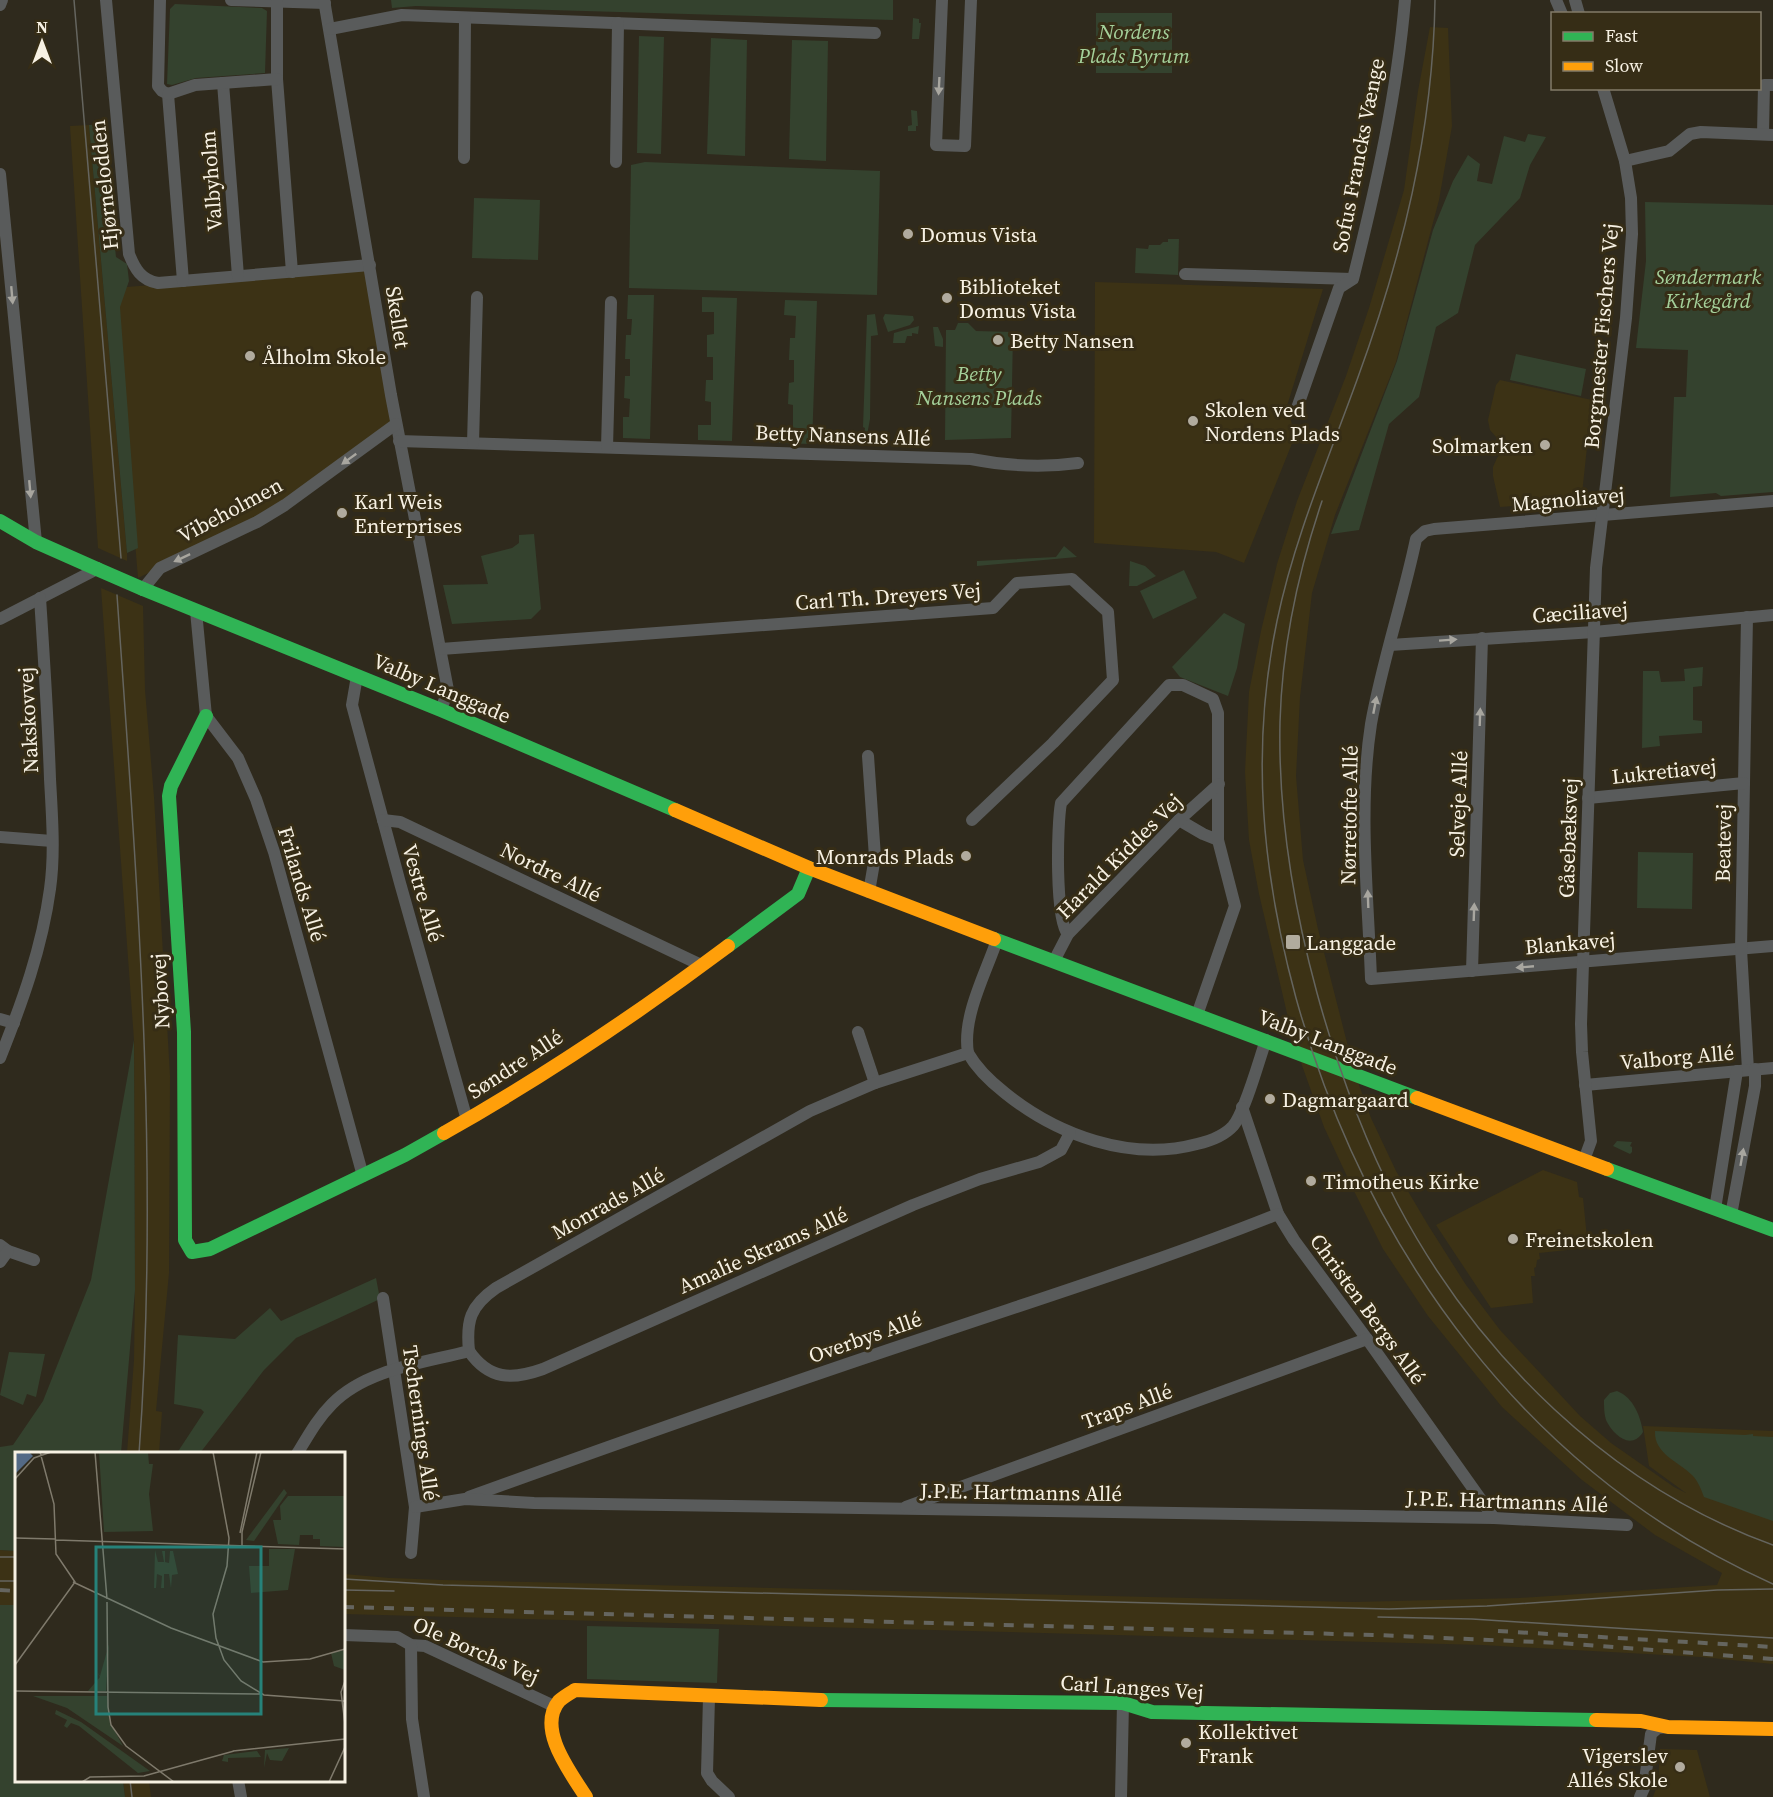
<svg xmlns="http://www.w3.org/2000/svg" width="1773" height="1797" font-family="'Source Serif 4',serif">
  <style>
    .built { fill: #3c3215 }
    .green { fill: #34422e }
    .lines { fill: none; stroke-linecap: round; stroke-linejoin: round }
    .street { stroke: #595b5b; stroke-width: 12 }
    .fast { stroke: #30b455; stroke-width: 14 }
    .slow { stroke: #ff9f0a; stroke-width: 14 }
    .tram { stroke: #65655f; stroke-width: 1.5 }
    .rail { stroke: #65655f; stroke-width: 4; stroke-dasharray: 10 10; stroke-linecap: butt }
    .fast-bridge { stroke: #30b455; stroke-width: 14 }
    .oneway { fill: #a8a69f }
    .poi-dot { fill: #b1ab9e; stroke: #362d16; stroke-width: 2 }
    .labels { text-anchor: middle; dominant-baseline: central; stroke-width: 6; stroke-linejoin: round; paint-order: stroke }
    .park-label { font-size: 21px; font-style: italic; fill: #a4d09a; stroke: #362d16 }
    .street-label { font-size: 21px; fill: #f7f1e3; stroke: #362d16 }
    .poi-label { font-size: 21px; fill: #f7f1e3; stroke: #362d16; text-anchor: start }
    .inset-road { fill: none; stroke: #7f7a6c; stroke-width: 1.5 }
    .view { fill: #26827a; fill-opacity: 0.15; stroke: #26827a; stroke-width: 3 }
    .inset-edge { fill: none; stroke: #f7f1e3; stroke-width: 3 }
  </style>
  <rect width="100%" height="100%" fill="#2f2a1d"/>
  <g class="built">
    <polygon points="1430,27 1448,28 1452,126 1439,200 1396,362 1335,515 1312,593 1300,697 1296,776 1303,860 1318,929 1355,1074 1371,1118 1396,1171 1428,1225 1466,1285 1500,1330 1580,1416 1611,1443 1674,1487 1686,1493 1649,1466 1643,1426 1773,1431 1773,1664 1701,1657 1482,1645 344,1614 344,1574 390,1578 443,1580 1354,1602 1519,1598 1717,1585 1722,1573 1655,1535 1582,1480 1502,1407 1428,1316 1383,1249 1352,1187 1324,1127 1294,1043 1259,894 1249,840 1245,772 1249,692 1261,631 1277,564 1297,501 1346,376 1369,308 1404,190 1418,91"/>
    <polygon points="89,125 127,553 127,561 98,548 70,126"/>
    <polygon points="366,268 392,425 257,520 138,578 114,288"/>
    <polygon points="1095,282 1323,289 1287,406 1295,436 1244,563 1216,552 1094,543"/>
    <polygon points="1500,380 1592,400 1582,494 1576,501 1500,507 1493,476 1493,467 1497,458 1503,451 1504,446 1490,430 1488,420 1496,385"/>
    <polygon points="101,588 143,606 145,690 154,797 170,1076 169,1273 156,1411 162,1412 159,1453 127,1453 134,1360 135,1290 134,1040"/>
    <polygon points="1543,1170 1577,1182 1579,1197 1583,1198 1587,1238 1576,1240 1577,1249 1539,1253 1540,1259 1537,1260 1536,1267 1534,1268 1535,1276 1531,1276 1533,1303 1491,1308 1436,1225"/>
    <polygon points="0,1550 16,1551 16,1605 0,1605"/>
    <polygon points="1660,1749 1697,1750 1710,1797 1653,1797 1658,1783"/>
    <polygon points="123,1781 149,1781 151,1797 125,1797"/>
  </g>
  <g class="green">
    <polygon points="391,0 893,0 893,20 416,6 392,8"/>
    <polygon points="175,4 262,8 267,11 265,73 196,78 172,85 167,84 170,9"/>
    <rect x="1096" y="13" width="76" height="60"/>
    <polygon points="913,18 919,19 919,23 921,23 919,39 912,39"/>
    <polygon points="639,36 664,37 661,154 637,153"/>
    <polygon points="711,38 747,40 745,156 707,154"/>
    <polygon points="792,40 828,41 826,161 789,159"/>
    <polygon points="911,110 917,111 918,126 916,126 916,131 908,131 908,126 912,125"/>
    <polygon points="102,124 116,257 127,264 129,281 120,307 138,548 127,553 89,125"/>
    <polygon points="1528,134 1546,137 1530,165 1520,198 1475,245 1458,313 1436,327 1419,397 1389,424 1359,530 1331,534 1397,361 1433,230 1453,181 1468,155 1480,164 1477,181 1492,184 1504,136 1525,142"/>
    <polygon points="645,162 880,171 877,295 629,288 631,165"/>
    <polygon points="474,198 540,200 538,260 472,258"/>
    <polygon points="1645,202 1773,205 1773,492 1721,496 1716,493 1670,497 1674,397 1686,397 1688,350 1636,348 1646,261"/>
    <polygon points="1168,239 1179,239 1178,275 1135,273 1136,248 1148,249 1149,245 1160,245 1163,242 1168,242"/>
    <polygon points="628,295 654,295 650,439 623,438 623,417 629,417 630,399 624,398 625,376 630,376 630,359 625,359 626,335 631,335 632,319 627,319"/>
    <polygon points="702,297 737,298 732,441 698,440 698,425 711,425 711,402 705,401 706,380 713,380 713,357 707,357 707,335 714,334 714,312 702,312"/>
    <polygon points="785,300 817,301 812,444 779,443 779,428 793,428 793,405 788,404 789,383 794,382 794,360 789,360 790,338 795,338 796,316 784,315"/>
    <polygon points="875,314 878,335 871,336 870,419 865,446 862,446 865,428 863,427 867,315"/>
    <polygon points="885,314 913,316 914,320 910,325 888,332 883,318"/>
    <polygon points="958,323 968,323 976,331 1013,332 1011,438 945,440 946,330 955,330"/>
    <polygon points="919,326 918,334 912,333 912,336 907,336 905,343 893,343 894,333"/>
    <polygon points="933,327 938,327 943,339 943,347 935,346"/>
    <polygon points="1516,354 1586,369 1581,396 1510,380"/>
    <polygon points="534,534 541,609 531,619 452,624 443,585 488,584 481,556 512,548 519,543 519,535"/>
    <polygon points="1064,546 1077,557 977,566 977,561 1056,557"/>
    <polygon points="1130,561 1145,566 1156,576 1137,586 1129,586"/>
    <polygon points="1184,570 1197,598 1153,619 1140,591"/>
    <polygon points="1224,613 1245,624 1237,668 1228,696 1180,677 1172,667"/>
    <polygon points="1703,667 1702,686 1693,687 1693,720 1702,721 1702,733 1659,736 1660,746 1642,748 1643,671 1659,671 1661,682 1685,681 1684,669"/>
    <polygon points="1638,852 1693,853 1692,909 1637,908"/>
    <polygon points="134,1040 135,1290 121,1453 16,1454 16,1551 0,1550 0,1447 13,1445 43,1401 91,1280"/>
    <polygon points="1617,1141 1632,1142 1630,1146 1632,1147 1632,1152 1630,1154 1613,1146"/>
    <polygon points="376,1278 380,1299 296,1338 264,1370 200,1453 177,1453 204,1412 201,1409 174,1404 178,1335 235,1339 270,1308 281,1321"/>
    <polygon points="9,1352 45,1354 36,1397 27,1394 23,1405 0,1395"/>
    <path d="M1617,1391C1634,1398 1640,1416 1643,1432C1631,1451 1613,1435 1606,1420C1604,1414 1604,1407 1604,1400L1610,1393Z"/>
    <path d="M1655,1431L1745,1435L1753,1434V1436L1773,1437V1521L1704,1497C1701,1489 1698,1481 1692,1475C1678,1461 1654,1454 1655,1431Z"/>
    <polygon points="0,1605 16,1605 16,1780 123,1781 125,1797 0,1797"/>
    <polygon points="587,1626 719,1629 717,1683 587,1679"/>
  </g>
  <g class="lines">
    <g class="street">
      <path d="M106,0L129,254C135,269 141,280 158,283L370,265"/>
      <polyline points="160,0 158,86 162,91 168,94 183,281"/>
      <polyline points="231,0 325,3"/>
      <polyline points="324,0 391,395 448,690 441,710"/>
      <polyline points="942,0 936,145 965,146 971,0"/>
      <polyline points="1556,0 1562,14"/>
      <polyline points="1575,0 1579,14"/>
      <polyline points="277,2 277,79 292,272"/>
      <polyline points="0,5 2,0"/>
      <polyline points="330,29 402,15 875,33"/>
      <polyline points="223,83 238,276"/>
      <polyline points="168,94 195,85 277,79"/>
      <polyline points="1763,134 1764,85 1773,85"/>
      <polyline points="464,158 465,18"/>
      <polyline points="1625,161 1669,151 1690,134 1701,132 1773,135"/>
      <polyline points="616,162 618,23"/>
      <polyline points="0,174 36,542"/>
      <polyline points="1185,274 1352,279"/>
      <path d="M1296,411L1339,288L1353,279C1376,187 1397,94 1405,0"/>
      <path d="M399,441L971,459C1007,466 1041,468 1078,463"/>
      <polyline points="473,443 477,297"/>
      <polyline points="607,447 611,302"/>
      <path d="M1773,501L1434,529L1425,531L1416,539C1403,601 1382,662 1371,724C1358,808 1368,895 1371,979L1773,946"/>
      <polyline points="143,589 160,568 257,522 285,505 396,424"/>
      <polyline points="196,611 206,716 238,758 256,799 274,852 363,1176"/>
      <polyline points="1747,617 1741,949 1748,1070"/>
      <polyline points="0,619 97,569"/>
      <polyline points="1390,645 1594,632 1773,615"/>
      <polyline points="441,649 993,608 1017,583 1072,579 1108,612 1113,680 1053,743 972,820"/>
      <polyline points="357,676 352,705 400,883 467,1120"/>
      <polyline points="868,756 875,857 869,892"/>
      <polyline points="1588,798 1744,783"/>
      <polyline points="383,820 400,822 701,965"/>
      <polyline points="1179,820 1203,834 1218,840"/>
      <polyline points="0,837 52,841"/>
      <path d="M1068,934C1055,921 1057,824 1061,803L1169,685H1183L1213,699L1218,713V840L1235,906L1197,1015"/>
      <polyline points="1054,961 1068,934 1179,820 1219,784"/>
      <polyline points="1472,971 1482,638"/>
      <polyline points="0,1019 14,1023"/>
      <polyline points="858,1032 875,1083"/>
      <path d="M968,1053C977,1069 991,1082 1005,1093C1057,1135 1130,1162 1197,1144C1210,1141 1224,1136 1233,1126C1245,1112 1259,1060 1266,1040"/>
      <path d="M0,1058C22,1003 42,948 50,889C55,853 52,816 50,779C48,719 44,658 40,598"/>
      <polyline points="1585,1085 1773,1068"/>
      <polyline points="1242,1107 1278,1214 1294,1240 1367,1339 1494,1518"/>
      <polyline points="1584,1160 1591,1141 1582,1052 1581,1024 1596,568 1626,318 1632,234 1631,198 1625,161 1603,88"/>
      <polyline points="1715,1209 1737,1071"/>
      <polyline points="1731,1215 1755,1086 1755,1069"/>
      <polyline points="0,1245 8,1251 34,1260"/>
      <polyline points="0,1262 8,1251"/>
      <polyline points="383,1298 415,1507 411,1553"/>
      <path d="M469,1351C489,1380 512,1380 543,1369L913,1205L980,1179L1039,1162L1061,1150L1070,1133"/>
      <path d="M297,1454C308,1436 317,1419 332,1404C366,1369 424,1363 469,1351C466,1321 470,1306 496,1288L810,1111L875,1083L968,1053C962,1017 985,975 997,940"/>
      <path d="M469,1497C621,1442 774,1388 927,1337C1045,1297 1163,1260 1278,1214"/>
      <polyline points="415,1507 465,1499 534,1503 1494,1518 1627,1525"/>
      <polyline points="906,1507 1367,1339"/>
      <polyline points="344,1635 397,1637 411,1645 425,1646 556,1707"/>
      <polyline points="411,1645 412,1719 424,1797"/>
      <polyline points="709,1697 707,1773 712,1781 729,1797"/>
      <polyline points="238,1780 241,1797"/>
      <polyline points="1121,1797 1123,1703"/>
      <polyline points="1640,1797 1644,1788 1651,1734 1658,1728 1667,1727"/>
    </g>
    <g class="fast">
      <polyline points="0,521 36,542 97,569"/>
      <polyline points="143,589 441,710 675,810"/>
      <polyline points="206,716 171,786 169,796 184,1032 185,1240 192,1252 210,1249 405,1155 444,1133"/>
      <polyline points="994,939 1417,1098"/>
      <polyline points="728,946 798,894 809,868"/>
      <polyline points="1607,1169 1773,1230"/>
      <polyline points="821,1700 1123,1703 1152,1712 1596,1720"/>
    </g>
    <g class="slow">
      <polyline points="675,810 809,868 994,939"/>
      <polyline points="1417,1098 1607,1169"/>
      <path d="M444,1133C543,1077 637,1014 728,946"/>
      <polyline points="1596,1720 1641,1721 1668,1727 1773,1729"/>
      <path d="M586,1797C571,1773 536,1729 559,1701C563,1697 570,1693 575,1690L821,1700"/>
    </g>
    <g class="tram">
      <polyline points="74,0 121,558"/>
      <path d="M1435,0C1433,132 1402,257 1357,380C1328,460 1294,539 1277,621C1250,750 1262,873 1296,998C1367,1253 1528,1474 1773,1584"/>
      <path d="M1322,501C1298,572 1282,647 1280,722C1278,814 1293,905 1317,993C1337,1066 1363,1137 1397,1203C1477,1355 1611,1487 1773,1545"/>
      <path d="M117,595C137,881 160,1167 139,1454"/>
      <polyline points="0,1557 16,1557"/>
      <polyline points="344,1579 443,1585 1389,1609 1487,1606 1717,1590 1773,1589"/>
      <polyline points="0,1581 16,1581"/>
      <polyline points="344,1590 394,1591"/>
      <polyline points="1378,1617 1472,1619 1773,1638"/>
      <polyline points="130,1780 132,1797"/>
    </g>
    <g class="rail">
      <polyline points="0,1590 16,1591"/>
      <polyline points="344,1607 1375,1635 1560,1643 1773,1659"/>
      <polyline points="1498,1631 1773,1647"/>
    </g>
    <polyline class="fast-bridge" points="97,569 143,589"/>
  </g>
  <defs><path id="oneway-solid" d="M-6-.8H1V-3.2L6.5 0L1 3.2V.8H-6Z" transform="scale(1.5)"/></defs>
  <g class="oneway">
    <use href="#oneway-solid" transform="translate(939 86) rotate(93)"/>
    <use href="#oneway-solid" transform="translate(12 295) rotate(85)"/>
    <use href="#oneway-solid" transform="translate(349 459) rotate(144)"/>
    <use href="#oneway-solid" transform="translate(30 489) rotate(85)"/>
    <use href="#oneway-solid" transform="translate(182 558) rotate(155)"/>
    <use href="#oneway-solid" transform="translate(1448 640) rotate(-4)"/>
    <use href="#oneway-solid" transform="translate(1375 705) rotate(-79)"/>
    <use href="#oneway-solid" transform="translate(1480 717) rotate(-88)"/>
    <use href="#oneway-solid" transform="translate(1368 899) rotate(-92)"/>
    <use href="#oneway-solid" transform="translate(1474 912) rotate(-88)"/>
    <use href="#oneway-solid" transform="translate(1525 967) rotate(175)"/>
    <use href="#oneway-solid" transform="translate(1742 1157) rotate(-80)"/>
  </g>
  <g class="poi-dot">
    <circle cx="908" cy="234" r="6"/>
    <circle cx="947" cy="298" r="6"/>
    <circle cx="998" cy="340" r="6"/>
    <circle cx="250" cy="356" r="6"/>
    <circle cx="1193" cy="421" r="6"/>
    <circle cx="1545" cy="445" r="6"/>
    <circle cx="342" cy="513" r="6"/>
    <circle cx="966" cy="856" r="6"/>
    <rect x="1285" y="934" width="16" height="16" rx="3"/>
    <circle cx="1270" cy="1099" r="6"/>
    <circle cx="1311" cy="1181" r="6"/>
    <circle cx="1513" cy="1239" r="6"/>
    <circle cx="1186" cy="1743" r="6"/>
    <circle cx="1680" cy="1767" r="6"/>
  </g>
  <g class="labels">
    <g class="park-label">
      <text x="1134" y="31">Nordens<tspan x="1134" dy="24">Plads Byrum</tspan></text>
      <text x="1708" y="276">Søndermark<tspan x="1708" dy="24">Kirkegård</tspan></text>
      <text x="979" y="373">Betty<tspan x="979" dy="24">Nansens Plads</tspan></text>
    </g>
    <g class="street-label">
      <text transform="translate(1358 155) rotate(-79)">Sofus Francks Vænge</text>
      <text transform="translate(211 181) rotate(-94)">Valbyholm</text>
      <text transform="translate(104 185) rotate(-96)">Hjørnelodden</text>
      <text transform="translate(398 317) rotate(81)">Skellet</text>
      <text transform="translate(1601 336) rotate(-85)">Borgmester Fischers Vej</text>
      <text transform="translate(843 435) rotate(2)">Betty Nansens Allé</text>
      <text transform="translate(1568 499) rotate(-5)">Magnoliavej</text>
      <text transform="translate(230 510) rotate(-28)">Vibeholmen</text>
      <text transform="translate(888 596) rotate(-4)">Carl Th. Dreyers Vej</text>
      <text transform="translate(1580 612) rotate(-4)">Cæciliavej</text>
      <text transform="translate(442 688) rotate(23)">Valby Langgade</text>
      <text transform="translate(28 720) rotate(-93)">Nakskovvej</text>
      <text transform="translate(1664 771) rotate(-6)">Lukretiavej</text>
      <text transform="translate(1458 804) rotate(-88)">Selveje Allé</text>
      <text transform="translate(1349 815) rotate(-89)">Nørretofte Allé</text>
      <text transform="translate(1568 838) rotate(-88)">Gåsebæksvej</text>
      <text transform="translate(1723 843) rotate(-89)">Beatevej</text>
      <text transform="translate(1119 856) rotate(-45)">Harald Kiddes Vej</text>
      <text transform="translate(551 872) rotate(26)">Nordre Allé</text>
      <text transform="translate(302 884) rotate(73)">Frilands Allé</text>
      <text transform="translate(423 893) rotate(74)">Vestre Allé</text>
      <text transform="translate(1570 943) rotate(-5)">Blankavej</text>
      <text transform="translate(160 991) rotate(-93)">Nybovej</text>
      <text transform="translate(1328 1042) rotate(21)">Valby Langgade</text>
      <text transform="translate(1677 1057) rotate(-5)">Valborg Allé</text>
      <text transform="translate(515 1064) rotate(-33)">Søndre Allé</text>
      <text transform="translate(608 1203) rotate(-29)">Monrads Allé</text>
      <text transform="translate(763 1250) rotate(-24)">Amalie Skrams Allé</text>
      <text transform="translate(1368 1309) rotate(54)">Christen Bergs Allé</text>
      <text transform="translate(865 1337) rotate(-19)">Overbys Allé</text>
      <text transform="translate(1127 1406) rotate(-20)">Traps Allé</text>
      <text transform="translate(421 1423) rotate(82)">Tschernings Allé</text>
      <text transform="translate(1021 1492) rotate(1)">J.P.E. Hartmanns Allé</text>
      <text transform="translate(1507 1501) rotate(2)">J.P.E. Hartmanns Allé</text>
      <text transform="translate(476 1650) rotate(24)">Ole Borchs Vej</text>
      <text transform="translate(1132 1687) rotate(4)">Carl Langes Vej</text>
    </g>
    <g class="poi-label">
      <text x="920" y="234">Domus Vista</text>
      <text x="959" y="286">Biblioteket<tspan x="959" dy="24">Domus Vista</tspan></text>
      <text x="1010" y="340">Betty Nansen</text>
      <text x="262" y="356">Ålholm Skole</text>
      <text x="1205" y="409">Skolen ved<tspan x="1205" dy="24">Nordens Plads</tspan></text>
      <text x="1533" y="445" text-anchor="end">Solmarken</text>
      <text x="354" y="501">Karl Weis<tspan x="354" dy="24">Enterprises</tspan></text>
      <text x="954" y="856" text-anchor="end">Monrads Plads</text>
      <text x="1306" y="942">Langgade</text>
      <text x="1282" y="1099">Dagmargaard</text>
      <text x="1323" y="1181">Timotheus Kirke</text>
      <text x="1525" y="1239">Freinetskolen</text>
      <text x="1198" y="1731">Kollektivet<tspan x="1198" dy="24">Frank</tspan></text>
      <text x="1668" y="1755" text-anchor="end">Vigerslev<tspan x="1668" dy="24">Allés Skole</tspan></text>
    </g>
  </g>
  <g transform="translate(15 1452)">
    <rect width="330" height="330" fill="#2f2a1d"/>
    <path d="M84,0H133L134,12H138L134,42L138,79L89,80ZM269,37L272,41L239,89L231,88ZM273,44H330V95L305,94V87H298V83H285L284,93L263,92L258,68H266L265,54ZM254,97H280L273,138L236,141L234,114H254ZM140,98L143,110H149L147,99H150V110L154,111L155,99H158L163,122L157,123L156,136L154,122H149V136H146L147,124L142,122L141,136H139ZM94,192L91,239H73L85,225L82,220L85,224ZM330,198V218L319,214L316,201ZM18,244H92L95,270L108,294L52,256ZM41,258L66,270L135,319L123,321L64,274L56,271L52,276L49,274L52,268L40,262ZM274,296L267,309L255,308L252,301L249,316L250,298ZM242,299L246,305L213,306V310L207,309L209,303Z" fill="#34422e"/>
    <path d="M0,0H14L18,4L0,22Z" fill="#546a86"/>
    <path class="inset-road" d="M80,0L92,147M198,0L214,86L212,114L198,162L201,186L209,208L226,229L249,243L330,249M0,27L19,6L36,0M225,81L242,0M0,86L40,87M40,88L330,97M227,95V80L246,0M58,130L156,176L248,210L295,207L330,197M92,150L93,255L96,273L111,294L159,330M0,213L60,130L41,102L39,52L25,0M330,229L326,240L330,272M0,239L246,242M218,299L330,287M67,330L75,325L129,324L219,299M314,330L330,295"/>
    <path class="view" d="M81,95H246V262H81Z"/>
    <rect width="330" height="330" class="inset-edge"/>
  </g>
  <rect x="1551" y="12" width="210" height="78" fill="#362d16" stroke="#837b68" stroke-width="1.5"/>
  <rect x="1563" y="32" width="30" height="9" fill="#30b455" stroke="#837b68" stroke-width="1.5"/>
  <text x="1605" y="42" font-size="18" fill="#f7f1e3">Fast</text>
  <rect x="1563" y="62" width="30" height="9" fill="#ff9f0a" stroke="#837b68" stroke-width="1.5"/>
  <text x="1605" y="72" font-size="18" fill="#f7f1e3">Slow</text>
  <g transform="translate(42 42)" stroke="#362d16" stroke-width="4.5" paint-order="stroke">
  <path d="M0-4.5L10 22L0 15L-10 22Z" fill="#f7f1e3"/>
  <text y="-9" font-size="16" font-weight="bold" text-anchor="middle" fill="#f7f1e3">N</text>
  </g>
</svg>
